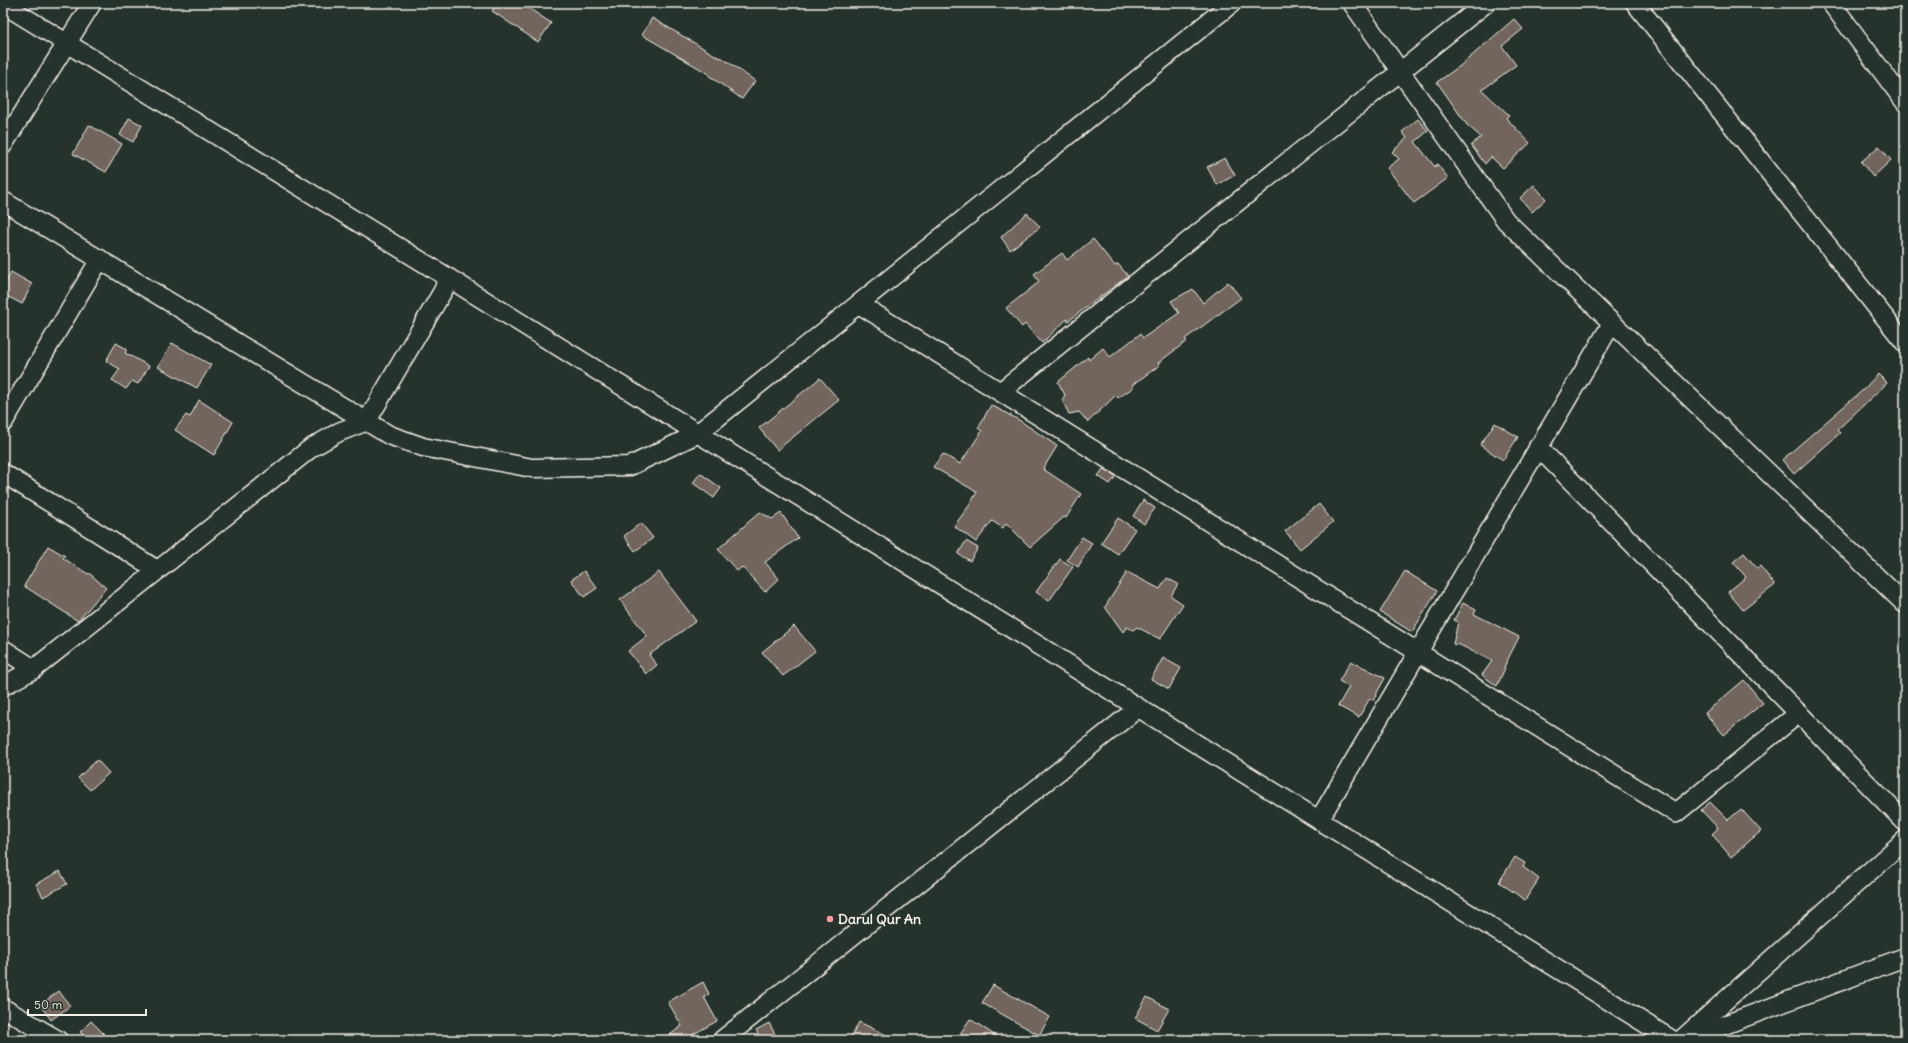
<svg xmlns="http://www.w3.org/2000/svg" width="1908" height="1043" font-family="Delius,sans-serif">
  <style>
    .building { fill: #71655d; stroke: #f4f1e8 }
    .lines { fill: none; stroke-linecap: round; stroke-linejoin: round }
    .minor-casing { stroke: #f4f1e8; stroke-width: 21 }
    .minor { stroke: #26332d; stroke-width: 18 }
    .poi-dot { fill: #ff9aa2; stroke: #26332d; stroke-width: 1.5 }
    .labels { text-anchor: middle; dominant-baseline: central; stroke-width: 3.5; stroke-linejoin: round; paint-order: stroke }
    .poi-label { font-size: 14px; font-weight: bold; fill: #f4f1e8; stroke: #26332d; text-anchor: start }
  </style>
  <rect width="100%" height="100%" fill="#26332d"/>
  <filter id="ink" filterUnits="userSpaceOnUse"><feTurbulence type="fractalNoise" baseFrequency=".025" numOctaves="2"/><feDisplacementMap in="SourceGraphic" scale="8" xChannelSelector="R" yChannelSelector="G"/><feConvolveMatrix kernelMatrix="1 2 1 2 8 2 1 2 1" color-interpolation-filters="sRGB"/></filter>
  <g filter="url(#ink)">
    <g class="building">
      <polygon points="498,3 521,3 551,23 538,42 492,11"/>
      <polygon points="652,18 720,58 721,57 755,81 742,99 708,75 709,74 642,35"/>
      <polygon points="1514,19 1523,29 1502,46 1516,65 1482,90 1509,115 1506,118 1530,143 1503,168 1491,157 1485,164 1471,145 1481,137 1467,125 1437,82 1460,66"/>
      <polygon points="129,118 142,125 133,142 120,135"/>
      <polygon points="1418,119 1428,131 1415,142 1435,167 1437,164 1448,178 1414,203 1387,168 1399,159 1392,152 1407,138 1402,132"/>
      <polygon points="89,125 122,144 106,172 73,154"/>
      <polygon points="1879,146 1891,160 1873,177 1861,162"/>
      <polygon points="1225,158 1235,175 1217,185 1207,167"/>
      <polygon points="1534,185 1546,199 1532,212 1520,198"/>
      <polygon points="1027,213 1040,227 1010,250 1001,237"/>
      <polygon points="1093,239 1115,266 1118,264 1128,276 1068,321 1067,319 1042,343 1025,324 1022,327 1006,308 1039,282 1034,274 1062,253 1067,260"/>
      <polygon points="11,272 32,284 22,304 3,294 3,288"/>
      <polygon points="1228,282 1241,298 1185,339 1187,341 1158,363 1160,365 1132,385 1134,387 1118,398 1116,395 1088,422 1079,412 1069,414 1062,400 1065,395 1058,382 1088,357 1089,360 1103,348 1110,357 1140,334 1143,338 1179,313 1171,301 1193,289 1203,303"/>
      <polygon points="116,343 127,349 125,353 149,366 138,384 132,381 126,389 112,380 120,369 106,361"/>
      <polygon points="172,343 211,365 197,388 158,367"/>
      <polygon points="1878,374 1887,383 1837,430 1840,433 1794,474 1782,460 1863,390"/>
      <polygon points="820,378 839,400 777,450 759,428"/>
      <polygon points="199,400 233,422 214,455 175,430 186,415 190,417"/>
      <polygon points="991,405 1019,420 1057,446 1043,469 1081,494 1066,518 1064,517 1030,547 1006,523 1003,528 992,521 976,542 954,526 969,506 977,492 933,467 943,454 960,464 982,431 978,428"/>
      <polygon points="1495,423 1518,437 1503,460 1480,445"/>
      <polygon points="1103,469 1116,476 1110,484 1098,476"/>
      <polygon points="700,473 721,488 714,498 693,483"/>
      <polygon points="1143,500 1155,508 1144,524 1133,516"/>
      <polygon points="1319,504 1333,522 1300,549 1285,531"/>
      <polygon points="760,512 772,519 781,513 798,538 765,562 779,579 765,592 742,567 737,571 718,549"/>
      <polygon points="1118,518 1135,529 1118,554 1101,543"/>
      <polygon points="641,523 653,538 635,551 624,536"/>
      <polygon points="1082,537 1092,543 1078,567 1067,560"/>
      <polygon points="966,541 978,548 970,561 958,554"/>
      <polygon points="48,546 65,556 63,558 88,574 89,573 106,588 78,621 24,586"/>
      <polygon points="1744,553 1757,568 1760,566 1775,585 1743,610 1728,592 1746,577 1733,562"/>
      <polygon points="1060,559 1073,567 1049,601 1036,592"/>
      <polygon points="584,571 597,588 584,597 571,580"/>
      <polygon points="1405,571 1437,591 1412,632 1380,612"/>
      <polygon points="659,572 696,621 649,655 657,665 646,674 628,651 647,636 620,600"/>
      <polygon points="1127,572 1160,589 1167,578 1178,584 1171,596 1183,604 1160,639 1137,627 1133,630 1127,627 1123,632 1105,607"/>
      <polygon points="1463,603 1476,610 1474,614 1519,637 1504,667 1505,668 1497,686 1482,675 1492,661 1460,645 1453,644 1458,622 1454,620"/>
      <polygon points="794,626 815,651 783,676 762,652"/>
      <polygon points="1163,658 1181,668 1169,689 1151,679"/>
      <polygon points="1351,661 1385,678 1373,700 1370,698 1359,717 1338,706 1349,687 1339,681"/>
      <polygon points="1744,680 1763,703 1724,735 1705,713"/>
      <polygon points="97,760 109,773 90,790 78,778"/>
      <polygon points="1710,802 1728,820 1741,809 1761,831 1731,857 1712,834 1718,828 1701,810"/>
      <polygon points="1515,857 1525,863 1523,867 1539,879 1525,900 1499,882"/>
      <polygon points="60,871 67,884 43,897 36,884"/>
      <polygon points="703,982 709,994 704,997 717,1021 683,1040 663,1040 682,1026 668,1002"/>
      <polygon points="993,985 1050,1017 1039,1035 982,1003"/>
      <polygon points="59,991 70,1006 51,1020 40,1005"/>
      <polygon points="1147,997 1169,1009 1157,1030 1135,1018"/>
      <polygon points="970,1019 1002,1040 956,1040"/>
      <polygon points="91,1021 104,1034 97,1040 88,1040 80,1032"/>
      <polygon points="859,1022 897,1040 850,1040"/>
      <polygon points="769,1023 778,1040 761,1040 756,1030"/>
    </g>
    <g class="lines">
      <defs>
        <g id="minor">
          <polyline points="1352,3 1506,221 1905,604"/>
          <polyline points="1635,3 1905,343"/>
          <polyline points="1831,3 1905,102"/>
          <polyline points="3,4 447,277 1672,1040"/>
          <polyline points="3,145 92,3"/>
          <polyline points="3,201 389,435 423,447 532,468 630,466 697,434 1232,3"/>
          <polyline points="859,304 1676,813 1799,713"/>
          <polyline points="1000,392 1486,3"/>
          <polyline points="3,423 100,259"/>
          <polyline points="1538,447 1905,822"/>
          <polyline points="3,473 157,570"/>
          <polyline points="3,649 34,669"/>
          <polyline points="3,686 34,669 311,448 339,432 367,421 444,289 447,277"/>
          <polyline points="1319,820 1612,323"/>
          <polyline points="3,1008 58,1040"/>
          <polyline points="1687,1039 1905,957"/>
          <polyline points="722,1040 1138,708"/>
          <polyline points="1681,1040 1905,840"/>
        </g>
      </defs>
      <use href="#minor" class="minor-casing"/>
      <use href="#minor" class="minor"/>
    </g>
  </g>
  <circle class="poi-dot" cx="830" cy="919" r="4"/>
  <g class="labels">
    <g class="poi-label">
      <text x="838" y="919">Darul Qur An</text>
    </g>
  </g>
  <rect width="1908" height="1043" fill="none" stroke="#26332d" stroke-width="16"/>
  <rect x="8" y="8" width="1892" height="1027" fill="none" stroke="#f4f1e8" stroke-width="1.5" filter="url(#ink)"/>
  <path d="M28 1009v6h118v-6" fill="none" stroke="#f4f1e8" stroke-width="2"/>
  <text x="34" y="1009" font-size="12" fill="#f4f1e8" stroke="#26332d" stroke-width="3" paint-order="stroke">50 m</text>
</svg>
